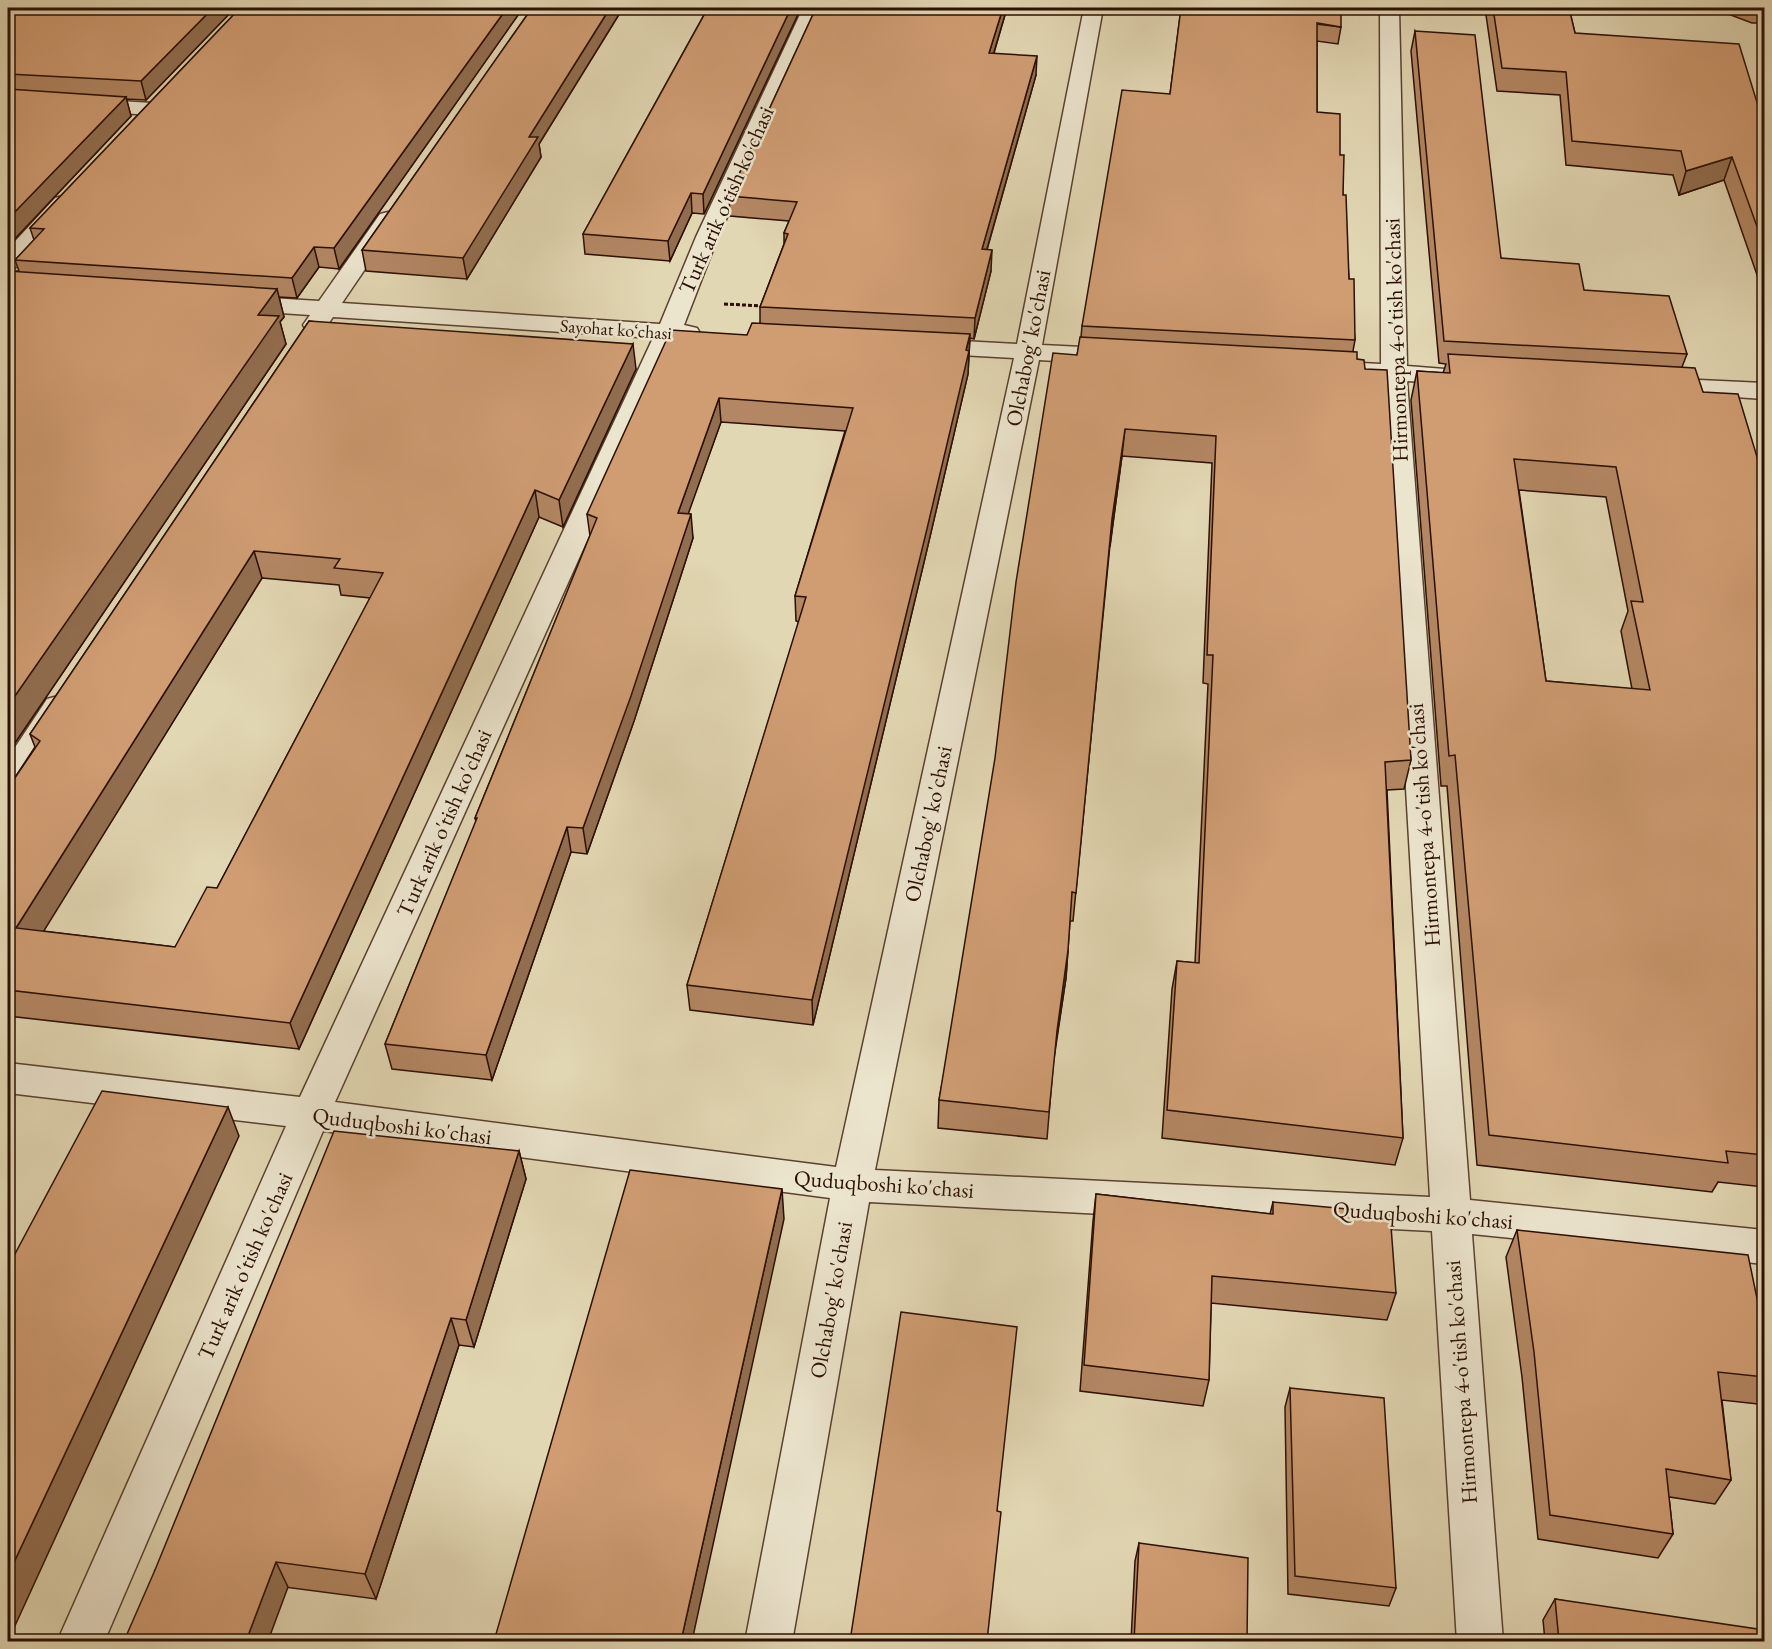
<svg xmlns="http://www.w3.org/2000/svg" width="1772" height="1649" font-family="'EB Garamond',serif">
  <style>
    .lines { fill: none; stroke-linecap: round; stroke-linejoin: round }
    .minor-casing { stroke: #59412e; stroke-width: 3 }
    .path { stroke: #2b0f02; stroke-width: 3; stroke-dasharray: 4 2; stroke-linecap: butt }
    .minor { fill: #ece5ce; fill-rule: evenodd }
    .wall { fill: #b38763; stroke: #2b0f02; stroke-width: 1.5; fill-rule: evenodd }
    .shaded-wall { fill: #926e50; stroke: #2b0f02; stroke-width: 1.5 }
    .building { fill: #d09d73; stroke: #2b0f02; stroke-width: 1.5; fill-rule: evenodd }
    .labels { text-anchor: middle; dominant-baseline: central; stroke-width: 5; stroke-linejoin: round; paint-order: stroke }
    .far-street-label { font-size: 18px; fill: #2b0f02; stroke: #ece5ce }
    .street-label { font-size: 22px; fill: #2b0f02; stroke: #ece5ce }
  </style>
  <rect width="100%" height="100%" fill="#e2d7b3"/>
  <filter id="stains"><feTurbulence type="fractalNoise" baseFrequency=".00333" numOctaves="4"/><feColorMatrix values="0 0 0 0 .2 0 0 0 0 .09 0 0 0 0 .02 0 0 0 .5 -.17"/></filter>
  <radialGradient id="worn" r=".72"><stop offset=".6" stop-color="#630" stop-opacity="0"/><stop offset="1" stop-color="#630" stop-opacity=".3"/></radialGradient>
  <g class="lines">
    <defs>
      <g id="minor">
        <polygon points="803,8 823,8 718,237 684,325 697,328 700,333 697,338 677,340 335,1102 836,1167 1014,358 925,353 916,351 913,346 916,341 925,339 1017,344 1084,8 1103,8 1042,345 1123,349 1132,352 1136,357 1132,362 1123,365 1039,360 875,1170 1430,1197 1382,380 1333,375 1329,370 1333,365 1342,362 1381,364 1380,8 1399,8 1407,366 1470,371 1474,376 1470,381 1461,384 1407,381 1470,1200 1764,1230 1764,1264 1472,1234 1503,1642 1457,1642 1432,1231 869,1202 792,1642 745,1642 830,1198 323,1131 104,1642 57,1642 286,1126 8,1093 8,1063 300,1097 653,338 333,317 324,330 315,332 306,330 303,325 310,315 237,310 228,308 225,303 228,298 237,296 319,301 380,214 388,212 396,214 399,219 342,303 660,324 696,237"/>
        <polygon points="8,94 152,103 159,105 162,109 159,113 152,115 8,106"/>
        <polygon points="63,196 71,198 74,203 71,208 16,267 8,269 8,249 55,198"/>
        <polygon points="1656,378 1764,383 1764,399 1647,391 1643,386 1647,381"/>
        <polygon points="58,696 69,699 73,706 19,790 8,793 8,758 47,699"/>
      </g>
    </defs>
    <use href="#minor" class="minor-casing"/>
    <polyline class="path" points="724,304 764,306"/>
    <use href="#minor" class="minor"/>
  </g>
  <g class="wall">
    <polygon points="8,8 235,8 146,100 126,99 131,116 8,246"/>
    <polygon points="240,8 523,8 339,269 319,267 297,298 279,297 284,317 280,322 286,344 15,743 8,738 8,271 19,271 15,260 34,240 30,228"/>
    <polygon points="532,8 623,8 539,144 541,157 467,279 366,271 362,250"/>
    <polygon points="652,8 801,8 704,214 692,213 670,261 585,254 583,234 706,11"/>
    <polygon points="816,8 1007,8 994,53 1036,75 987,250 991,271 974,339 970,338 968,374 925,558 813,1025 690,1010 687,985 799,622 796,621 795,596 845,431 721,422 688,513 693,538 634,721 587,854 571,852 492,1080 392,1069 385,1044 476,822 475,818 590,536 587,514 747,335 760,323 760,307 784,244 784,233 789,221 730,216 729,196"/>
    <polygon points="1181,8 1341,27 1338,44 1317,41 1317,112 1340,155 1349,279 1355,340 1353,351 1357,359 1365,369 1411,760 1404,789 1387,790 1403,1138 1395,1165 1162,1138 1172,989 1177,961 1195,963 1208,684 1203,683 1212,463 1122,456 1110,545 1073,921 1070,921 1066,978 1054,1055 1047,1139 938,1128 939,1100 1077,355 1081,337 1082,326 1170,94"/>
    <polygon points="1485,8 1569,8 1575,33 1764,125 1764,295 1724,180 1679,195 1673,175 1566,165 1560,95 1497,91"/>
    <polygon points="1712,8 1764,8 1764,21 1760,23 1752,23"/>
    <path d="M1415,31L1501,258L1584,290L1687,354L1682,367L1703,392L1764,480V1187L1718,1182L1712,1192L1477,1165L1447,786H1441L1411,400L1417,371L1443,373L1446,364L1439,363L1411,51ZM1519,490L1606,497L1628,611L1621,631L1632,689L1546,681Z"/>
    <path d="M309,321L636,369L563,527L539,517L299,1049L8,1016V788L35,747L30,734ZM262,578L339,585L341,595L370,598L217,888L175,947L43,931Z"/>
    <polygon points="519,1151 526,1179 474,1347 459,1345 376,1599 155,1570"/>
    <polygon points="1096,1194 1270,1214 1273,1202 1396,1293 1387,1320 1211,1303 1209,1380 1203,1406 1080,1391 1093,1221"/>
    <polygon points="1517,1230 1764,1332 1764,1394 1758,1404 1722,1400 1731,1480 1715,1504 1669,1497 1673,1534 1658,1558 1538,1539 1522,1377 1506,1257"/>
    <polygon points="1290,1388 1396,1588 1389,1606 1288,1594 1285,1407"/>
    <polygon points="1139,1543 1247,1641 1131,1641 1135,1561"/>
    <polygon points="1555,1599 1764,1641 1545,1641 1543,1620"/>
  </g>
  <g class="shaded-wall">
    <polygon points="213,8 235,8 146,100 141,81"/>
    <polygon points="507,8 523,8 339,269 334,248"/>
    <polygon points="610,8 623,8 539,144 541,157 467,279 463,258 529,137"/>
    <polygon points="791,8 801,8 704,214 703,194"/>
    <polygon points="1003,8 1007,8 988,72 989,53"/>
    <polygon points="1764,8 1764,21 1760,23"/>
    <polygon points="1037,56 1036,75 981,270 982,249"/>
    <polygon points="126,97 131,116 8,246 8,219"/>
    <polygon points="1732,157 1724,180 1679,195 1686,171"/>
    <polygon points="691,193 692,213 670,261 668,241"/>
    <polygon points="314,247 319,267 297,298 292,278"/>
    <polygon points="992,250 991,271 974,339 975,318"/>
    <polygon points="277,289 284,317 280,322 286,344 15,743 8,725 8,706 258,315"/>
    <polygon points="970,334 968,374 925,558 813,1025 812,1000"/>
    <polygon points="633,344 636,369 563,527 559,500"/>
    <polygon points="719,398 721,422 680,537 678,513"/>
    <polygon points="1125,429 1122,456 1110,547 1112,519"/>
    <polygon points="535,490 539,517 299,1049 290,1023"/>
    <polygon points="691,514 693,538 634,721 587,854 583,828"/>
    <polygon points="254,551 262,578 29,955 16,928"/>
    <polygon points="567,827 571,852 492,1080 486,1055"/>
    <polygon points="1068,950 1066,978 1054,1059 1057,1031"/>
    <polygon points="228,1107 239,1136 8,1641 8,1575"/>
    <polygon points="519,1151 526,1179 474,1347 466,1320"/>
    <polygon points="782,1189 784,1219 692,1641 681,1641"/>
    <polygon points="451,1318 459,1345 376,1599 365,1574"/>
    <polygon points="276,1562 288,1587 268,1641 246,1641"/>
  </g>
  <g class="building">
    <polygon points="8,8 213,8 141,81 8,74"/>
    <polygon points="240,8 507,8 334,248 314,247 292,278 15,260 44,229 30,228"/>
    <polygon points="532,8 610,8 529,137 538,137 463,258 362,250"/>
    <polygon points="708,8 791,8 703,194 691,193 668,241 583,234"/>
    <polygon points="816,8 1003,8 989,53 1037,56 982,249 992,250 975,318 760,307 788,234 784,233 797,202 729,196"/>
    <polygon points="1181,8 1341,8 1341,27 1317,23 1317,112 1340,114 1340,155 1344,155 1343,195 1346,195 1349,279 1354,279 1355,340 1082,326 1122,90 1170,94"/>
    <polygon points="1493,8 1569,8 1575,33 1739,44 1764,125 1764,246 1732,157 1686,171 1681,151 1572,141 1566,72 1502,68"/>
    <polygon points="1415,31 1475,35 1501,258 1579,264 1584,290 1669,296 1687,354 1444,341"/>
    <polygon points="8,89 126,97 8,219"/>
    <polygon points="8,271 277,289 258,315 279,316 8,706"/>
    <path d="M309,321L633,344L559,500L535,490L290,1023L8,990V788L40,741L30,734ZM254,551L340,559L334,568L383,573L217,888L207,887L175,947L16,928Z"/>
    <polygon points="752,323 970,334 966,350 969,351 926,533 812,1000 687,985 806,597 795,596 853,408 719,398 678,513 691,514 631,696 583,828 567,827 486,1055 385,1044 477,818 475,818 597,518 587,514 671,330 747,335"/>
    <polygon points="1080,337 1357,352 1357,359 1364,360 1365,369 1387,370 1411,760 1385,762 1403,1138 1167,1110 1177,961 1199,963 1213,655 1207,655 1216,436 1125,429 1112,519 1076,893 1072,892 1068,950 1057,1031 1049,1112 939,1100 995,758 1016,582 1053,353 1077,355"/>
    <path d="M1448,354L1695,368L1703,392L1738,394L1764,480V1155L1726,1151L1728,1163L1489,1135L1455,755L1449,756L1417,371L1450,373ZM1514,459L1616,467L1643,602L1631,601L1650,690L1546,681Z"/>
    <polygon points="102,1091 228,1107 8,1575 8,1267"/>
    <polygon points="334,1131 519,1151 466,1320 451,1318 365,1574 276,1562 246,1641 124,1641 155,1570"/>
    <polygon points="630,1170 782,1189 681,1641 494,1641"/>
    <polygon points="1096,1194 1273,1214 1273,1202 1390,1213 1396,1293 1212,1276 1209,1380 1084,1365"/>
    <polygon points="1517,1230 1748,1255 1764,1332 1764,1377 1718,1372 1731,1480 1666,1469 1673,1534 1550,1515 1534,1352"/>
    <polygon points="901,1312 1017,1327 997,1511 1001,1512 987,1641 850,1641"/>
    <polygon points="1290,1388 1384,1398 1396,1588 1295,1576"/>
    <polygon points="1139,1543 1248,1558 1247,1641 1134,1641"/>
    <polygon points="1555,1599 1764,1630 1764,1641 1559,1641"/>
  </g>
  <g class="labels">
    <g class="far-street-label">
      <text transform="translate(616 329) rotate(4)">Sayohat koʻchasi</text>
    </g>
    <g class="street-label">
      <text transform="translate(726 200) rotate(-66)">Turk arik o'tish ko'chasi</text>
      <text transform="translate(1396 340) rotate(-92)">Hirmontepa 4-o'tish ko'chasi</text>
      <text transform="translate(1028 348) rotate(-79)">Olchabog' ko'chasi</text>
      <text transform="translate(444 823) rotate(-66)">Turk arik o'tish ko'chasi</text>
      <text transform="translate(928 824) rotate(-78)">Olchabog' ko'chasi</text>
      <text transform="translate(1424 825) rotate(-94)">Hirmontepa 4-o'tish ko'chasi</text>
      <text transform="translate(402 1126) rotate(7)">Quduqboshi ko'chasi</text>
      <text transform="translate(884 1184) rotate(4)">Quduqboshi ko'chasi</text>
      <text transform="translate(1423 1215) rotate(4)">Quduqboshi ko'chasi</text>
      <text transform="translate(245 1266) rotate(-66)">Turk arik o'tish ko'chasi</text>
      <text transform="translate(831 1300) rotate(-80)">Olchabog' ko'chasi</text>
      <text transform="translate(1461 1382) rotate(-94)">Hirmontepa 4-o'tish ko'chasi</text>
    </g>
  </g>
  <rect width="1772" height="1649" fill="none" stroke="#e2d7b3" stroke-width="30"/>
  <rect x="9" y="9" width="1754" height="1631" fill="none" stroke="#2b0f02" stroke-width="3"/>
  <rect x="15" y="15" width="1742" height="1619" fill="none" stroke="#2b0f02" stroke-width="1.5"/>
  <rect width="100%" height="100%" filter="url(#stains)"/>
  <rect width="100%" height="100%" fill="url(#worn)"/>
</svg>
